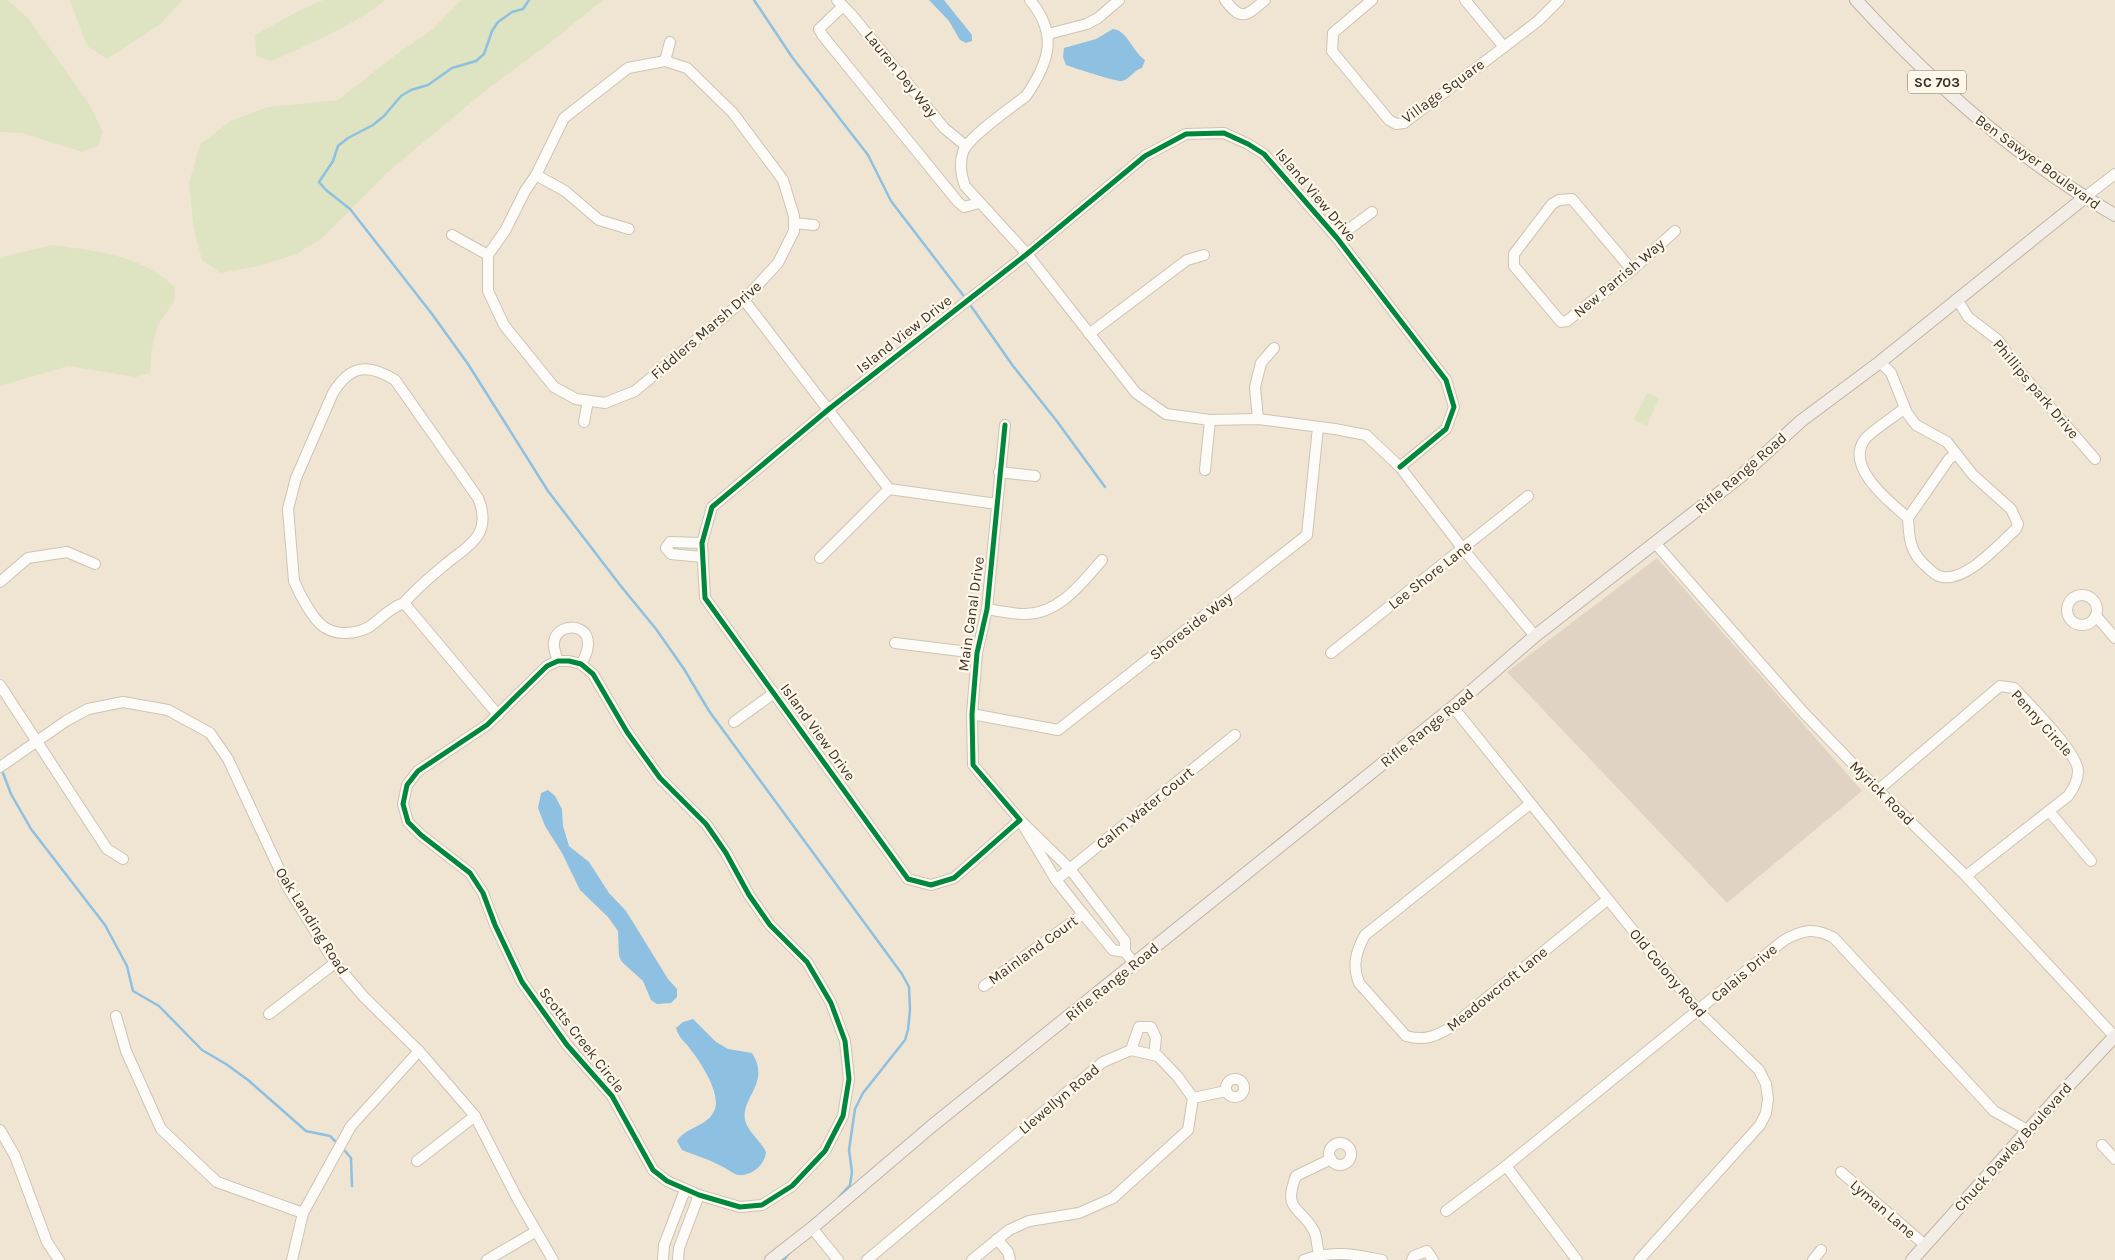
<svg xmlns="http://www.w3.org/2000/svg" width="2115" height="1260" font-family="Karla,sans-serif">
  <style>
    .education { fill: #e1d3c3 }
    .green { fill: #dee4c2 }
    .water { fill: #8ec0e1 }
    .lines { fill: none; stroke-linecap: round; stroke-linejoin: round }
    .stream { stroke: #8ec0e1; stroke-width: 2.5 }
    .minor-casing { stroke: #ccc4b5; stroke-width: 12 }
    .major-casing { stroke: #c1b2a7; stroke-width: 14 }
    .minor { stroke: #fdfbf8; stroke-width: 10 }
    .major { stroke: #f3ede8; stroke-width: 12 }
    .cycleway-casing { stroke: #fff7ea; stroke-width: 8 }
    .cycleway { stroke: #00873e; stroke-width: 5 }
    .labels { text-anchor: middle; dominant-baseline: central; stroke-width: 4.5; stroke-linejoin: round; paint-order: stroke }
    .shield { fill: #fff7ea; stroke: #766f62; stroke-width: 1 }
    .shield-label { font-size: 14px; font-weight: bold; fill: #3c3528 }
    .street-label { font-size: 15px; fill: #3c3528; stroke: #fff7ea }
  </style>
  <rect width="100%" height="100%" fill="#f0e5d3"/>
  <polygon class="education" points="1657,558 1862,791 1727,903 1507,672"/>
  <g class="green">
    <polygon points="0,0 7,0 28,18 88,102 103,132 98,145 82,152 22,133 0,132"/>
    <polygon points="70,0 183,0 159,25 107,59 87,46"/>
    <path d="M323,0H385C352,27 310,43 272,61L256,56L255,35L300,10Z"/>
    <polygon points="461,0 603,0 555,39 485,91 389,171 321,239 296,254 259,266 220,273 202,260 194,230 189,183 200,144 231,121 268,107 338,100 398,53 433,29"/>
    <path d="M53,245C98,251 140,255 175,287L174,302L158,324L152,348L150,373L136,377L68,366L0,386V257Z"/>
    <polygon points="1647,393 1659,398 1647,426 1634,420"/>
  </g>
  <g class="water">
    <polygon points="929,0 944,0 972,35 972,41 966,43 960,40 949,21"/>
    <path d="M1113,29C1127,30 1133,52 1145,60L1142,68C1134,70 1130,79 1122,81C1117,82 1074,68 1066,65L1063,57L1064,48L1096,39Z"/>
    <polygon points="548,790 555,796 562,809 563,826 569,846 589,862 609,893 626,911 668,979 677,989 677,997 671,1003 657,1004 651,1000 643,981 622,962 619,956 618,931 608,917 580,890 562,853 545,826 538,808 541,793"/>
    <path d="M693,1019L716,1042L728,1049L752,1053C771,1083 741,1097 745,1120C748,1132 761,1141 766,1152C765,1165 752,1176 739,1175C735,1175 729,1170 725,1168C711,1160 697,1156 682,1150L677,1141C686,1127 705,1127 713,1113C724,1097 701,1063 691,1050C685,1041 679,1039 676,1028L683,1022Z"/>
  </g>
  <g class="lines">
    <g class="stream">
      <polyline points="529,0 523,9 512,12 498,22 492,31 484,54 476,61 452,68 428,85 411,90 401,96 384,116 373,125 348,138 338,146 333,161 319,182 326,190 350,209 432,314 468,364 548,491 620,585 656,629 684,669 709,711 902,974 909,987 910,1010 908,1030 905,1040 863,1093 855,1109 849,1150 852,1172 850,1185 839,1197"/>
      <polyline points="754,0 792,57 868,155 891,201 963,295"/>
      <polyline points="971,306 1013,366 1056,420 1105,487"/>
      <polyline points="3,773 11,794 31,829 105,925 127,966 133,991 159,1006 202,1050 226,1064 248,1080 306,1131 330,1136 335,1141"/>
      <polyline points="345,1151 351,1158 352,1186"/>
      <polyline points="784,1260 789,1253"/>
    </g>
    <defs>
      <g id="minor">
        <polyline points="837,0 851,14 944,128 966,146"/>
        <path d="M1030,0C1058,34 1050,61 1026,96C1012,107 968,137 963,152C959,164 961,175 965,186L1027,254L1136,393L1166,414L1210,420L1258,419L1335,429L1366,435L1400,467L1463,549L1535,636"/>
        <path d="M1225,0C1242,22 1246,16 1265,0"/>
        <polyline points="1372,0 1333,33 1332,51 1389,120 1396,124 1404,123 1504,47 1465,0"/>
        <polyline points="843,6 819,29 823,36 958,202 964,207 979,203"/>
        <polyline points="1048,34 1087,24 1098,18 1119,0"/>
        <polyline points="1504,47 1538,21 1559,0"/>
        <polygon points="665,61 687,68 733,113 783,180 794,216 794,231 778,263 744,300 635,391 605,403 576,399 554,387 504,325 488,291 488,255 505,231 525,191 536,175 564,118 628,68"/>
        <polyline points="665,61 670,42"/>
        <polyline points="536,175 565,191 599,220 629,229"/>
        <polyline points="2084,198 2115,174"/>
        <polyline points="794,223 814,225"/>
        <polyline points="452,235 488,255"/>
        <polyline points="1337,238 1372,212"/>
        <polyline points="1632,270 1572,199 1559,200 1552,204 1514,254 1514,266 1561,322 1567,321 1632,270 1675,231"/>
        <polyline points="1957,299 1968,317 1998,340 2020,372 2095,459"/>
        <polyline points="744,300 889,489 997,504"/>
        <polyline points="1089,334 1187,260 1204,255"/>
        <path d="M1880,362L1891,373L1907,413L1916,425L1947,442L1973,475L2011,509L2018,524L2016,529C1998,545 1964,585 1939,576C1935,575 1930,570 1927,567C1910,553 1909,539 1908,518C1890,502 1844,467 1865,439C1873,430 1895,416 1905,408"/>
        <polyline points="1258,419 1255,387 1261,363 1274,348"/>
        <polyline points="584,422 588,401"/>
        <polyline points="1005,425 987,609 977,653 972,714 973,765 1020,820 954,878 931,885 908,879 705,598 702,543 712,507 829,409 1027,254 1145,156 1186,134 1224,133 1248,144 1264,154 1337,238 1446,380 1454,407 1446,429 1400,467"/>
        <polyline points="1205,470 1210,420"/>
        <polyline points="999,472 1035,476"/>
        <polyline points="1908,518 1949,459 1956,454"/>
        <polyline points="702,543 670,542 666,548 671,554 702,557"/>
        <polyline points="1656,544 1804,713 1878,790 1966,876 2115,1037"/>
        <polyline points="820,558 889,489"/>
        <polyline points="0,582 28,558 67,552 95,564"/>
        <circle cx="2082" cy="610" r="15"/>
        <path d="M404,603C418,586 435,573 452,559C461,552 472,545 478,535C485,524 483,509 478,498L395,380C368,363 350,365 333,393L296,478L288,509L294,581C299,593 313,620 324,627C337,636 356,634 369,627C381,619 389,608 404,603L498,715"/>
        <path d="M987,609C999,611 1013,614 1025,614C1059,614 1082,583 1102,560"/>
        <polyline points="2096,616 2115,638"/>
        <polyline points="895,643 977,653"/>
        <polyline points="1331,653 1528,496"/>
        <polygon points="558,661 569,661 581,664 593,674 627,732 660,778 706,824 726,853 749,895 770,925 807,962 831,1003 845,1041 849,1079 843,1116 825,1151 792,1186 762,1205 740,1207 699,1195 667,1181 653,1170 612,1096 567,1045 522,982 495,925 483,893 470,873 421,835 408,822 403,804 407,785 418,771 487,725 547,666"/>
        <path d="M558,661C556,655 553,648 554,642C557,618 606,623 581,664"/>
        <polyline points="0,685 107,849 123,859"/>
        <polyline points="1453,707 1698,1011 1759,1070 1766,1084 1768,1099 1766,1113 1760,1125 1639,1260"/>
        <polyline points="972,714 1058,730 1307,535 1318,427"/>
        <polyline points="734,722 774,693"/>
        <polyline points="0,767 66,721 88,709 123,702 168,710 210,733 228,759 287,886 335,963 364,997 419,1051 475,1116 517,1198 553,1260"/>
        <path d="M1878,790L2000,686L2014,688C2028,703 2078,753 2078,771C2078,781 2074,788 2068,796L1966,876"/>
        <path d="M1530,804L1365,935C1356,951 1352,966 1359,983L1406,1036C1424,1041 1435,1037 1451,1027L1607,900"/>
        <polyline points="2049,811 2091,861"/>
        <polyline points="1056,880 1235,735"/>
        <polyline points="1125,952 1125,941 1070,869 1020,820 1056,880 1083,914 1113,950 1125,952 1135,964"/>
        <polyline points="984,986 1083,914"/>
        <polyline points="269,1014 335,963"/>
        <polyline points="116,1016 126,1051 161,1129 217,1182 303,1213"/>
        <polyline points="1131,1050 1139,1027 1151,1027 1156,1038 1154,1055"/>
        <circle cx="1235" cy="1088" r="9"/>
        <polyline points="1193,1098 1226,1091"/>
        <polyline points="0,1130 15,1156 47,1242 59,1260"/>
        <circle cx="1340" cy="1154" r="11"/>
        <polyline points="2102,1145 2115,1159"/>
        <polyline points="417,1161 475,1116"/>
        <polyline points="1506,1166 1577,1260"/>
        <polyline points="1841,1172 1925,1245"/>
        <path d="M1446,1211L1506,1166L1783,941C1801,930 1814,927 1834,938L1994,1111L2029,1131"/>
        <polyline points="812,1228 838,1260"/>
        <polyline points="997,1239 1008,1252 1010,1260"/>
        <path d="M1319,1254C1317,1247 1317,1237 1314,1231C1301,1206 1282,1212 1296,1176L1331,1159"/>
        <polyline points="292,1260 303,1213 351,1126 419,1051"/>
        <polyline points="487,1260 535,1232"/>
        <polyline points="663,1260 664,1245 685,1190"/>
        <polyline points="678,1260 679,1248 699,1195"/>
        <polyline points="867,1260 1103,1062 1131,1050 1158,1056 1178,1077 1193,1098 1188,1130 1113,1198 1079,1213 1029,1221 1009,1230 972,1260"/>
        <path d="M1304,1260C1331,1250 1354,1254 1382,1260"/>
        <polyline points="1412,1260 1414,1256 1427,1251 1433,1260"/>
        <polyline points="1813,1260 1821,1250"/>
      </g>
      <g id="major">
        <path d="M1856,0C1932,83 2017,159 2115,215"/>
        <polyline points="771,1260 812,1228 933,1125 1453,707 1535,636 1741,476 1801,421 1880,362 2084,198"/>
        <polyline points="1912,1260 2056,1099 2115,1036"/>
      </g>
    </defs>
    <use href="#minor" class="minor-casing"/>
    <use href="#major" class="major-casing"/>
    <use href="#minor" class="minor"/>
    <use href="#major" class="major"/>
    <defs>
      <g id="cycleway">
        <polyline points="1005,425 987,609 977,653 972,714 973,765 1020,820 954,878 931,885 908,879 705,598 702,543 712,507 829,409 1027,254 1145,156 1186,134 1224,133 1248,144 1264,154 1337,238 1446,380 1454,407 1446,429 1400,467"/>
        <polygon points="558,661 569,661 581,664 593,674 627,732 660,778 706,824 726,853 749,895 770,925 807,962 831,1003 845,1041 849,1079 843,1116 825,1151 792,1186 762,1205 740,1207 699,1195 667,1181 653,1170 612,1096 567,1045 522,982 495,925 483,893 470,873 421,835 408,822 403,804 407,785 418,771 487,725 547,666"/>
      </g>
    </defs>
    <use href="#cycleway" class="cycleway-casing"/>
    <use href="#cycleway" class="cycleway"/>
  </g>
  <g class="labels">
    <rect class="shield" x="1908" y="70.5" width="58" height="23" rx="4"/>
    <g class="shield-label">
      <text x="1937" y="82">SC 703</text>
    </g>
    <g class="street-label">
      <text transform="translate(901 74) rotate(51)">Lauren Dey Way</text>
      <text transform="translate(1443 91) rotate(-36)">Village Square</text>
      <text transform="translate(2038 162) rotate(36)">Ben Sawyer Boulevard</text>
      <text transform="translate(1316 195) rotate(50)">Island View Drive</text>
      <text transform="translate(1619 278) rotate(-40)">New Parrish Way</text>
      <text transform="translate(706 330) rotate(-41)">Fiddlers Marsh Drive</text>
      <text transform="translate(904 334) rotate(-38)">Island View Drive</text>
      <text transform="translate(2036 389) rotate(50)">Phillips park Drive</text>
      <text transform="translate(1741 473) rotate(-41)">Rifle Range Road</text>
      <text transform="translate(1430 575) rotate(-38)">Lee Shore Lane</text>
      <text transform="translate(971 614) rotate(-82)">Main Canal Drive</text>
      <text transform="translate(1191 626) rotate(-38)">Shoreside Way</text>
      <text transform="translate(2042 723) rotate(48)">Penny Circle</text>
      <text transform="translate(1427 728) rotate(-39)">Rifle Range Road</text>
      <text transform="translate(818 732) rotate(54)">Island View Drive</text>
      <text transform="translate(1882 793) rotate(45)">Myrick Road</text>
      <text transform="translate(1145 808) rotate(-39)">Calm Water Court</text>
      <text transform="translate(312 921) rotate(58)">Oak Landing Road</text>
      <text transform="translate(1033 950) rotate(-36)">Mainland Court</text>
      <text transform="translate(1668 973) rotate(50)">Old Colony Road</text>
      <text transform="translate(1744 973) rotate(-40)">Calais Drive</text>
      <text transform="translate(1112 982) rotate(-39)">Rifle Range Road</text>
      <text transform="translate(1497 989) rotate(-39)">Meadowcroft Lane</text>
      <text transform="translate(582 1040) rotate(52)">Scotts Creek Circle</text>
      <text transform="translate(1059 1099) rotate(-40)">Llewellyn Road</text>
      <text transform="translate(2013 1147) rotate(-48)">Chuck Dawley Boulevard</text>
      <text transform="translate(1883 1209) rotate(41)">Lyman Lane</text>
    </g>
  </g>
</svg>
